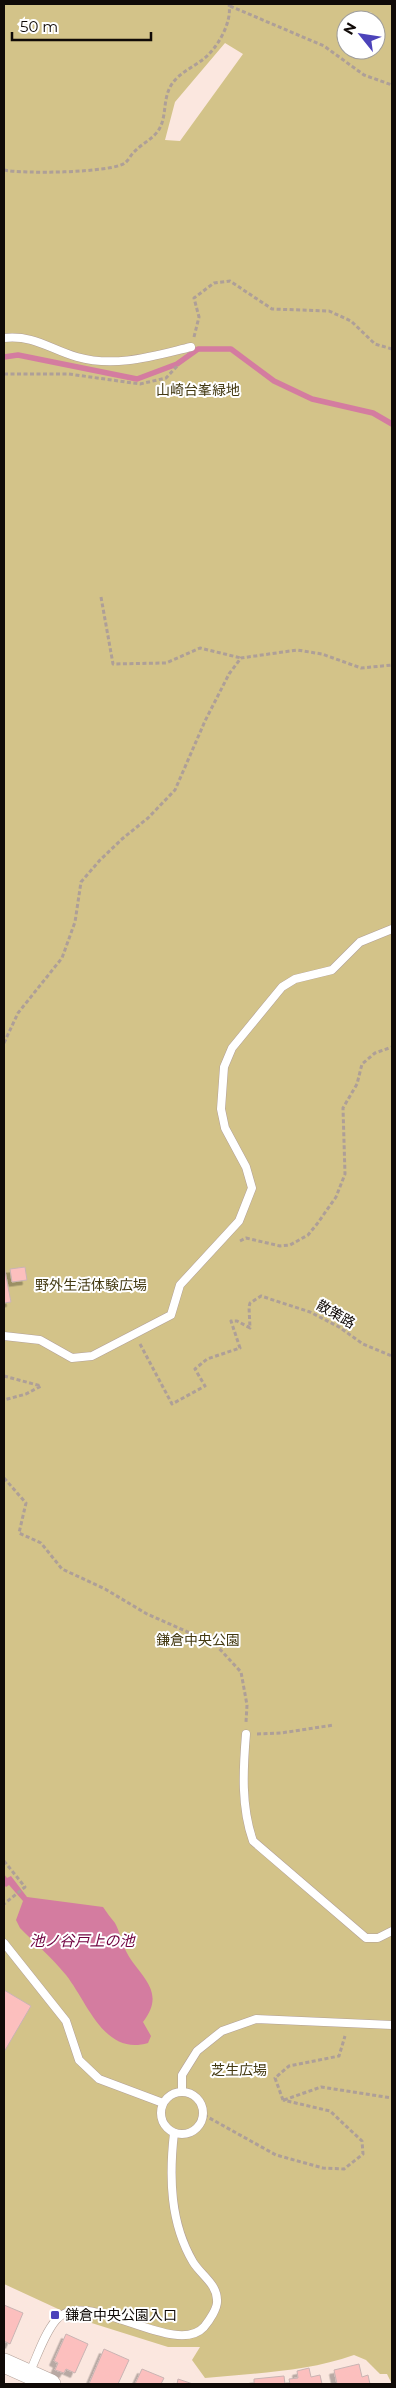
<svg xmlns="http://www.w3.org/2000/svg" width="396" height="2388" font-family="Montserrat,'Noto Sans JP',sans-serif">
  <style>
    .green { fill: #d3c389; fill-rule: evenodd }
    .water { fill: #d47ca0 }
    .lines { fill: none; stroke-linecap: round; stroke-linejoin: round }
    .stream { stroke: #d47ca0; stroke-width: 5.5 }
    .building { fill: #fcbfbe; stroke: #c9b4b3; filter: url(#shadow) }
    .service-casing { stroke: #b2a098; stroke-width: 9 }
    .tertiary-casing { stroke: #b2a098; stroke-width: 20 }
    .path { stroke: #ae9f98; stroke-width: 3; stroke-dasharray: 4 2.5; stroke-linecap: butt }
    .service { stroke: #fff; stroke-width: 8 }
    .tertiary { stroke: #fff; stroke-width: 19 }
    .poi-dot { fill: #4c43ba; stroke: #fff; stroke-width: 2 }
    .labels { text-anchor: middle; dominant-baseline: central; stroke-width: 4; stroke-linejoin: round; paint-order: stroke }
    .park-label { font-size: 14px; fill: #433911; stroke: #fff }
    .street-label { font-size: 14px; fill: #100a07; stroke: #fff }
    .poi-label { font-size: 14px; fill: #100a07; stroke: #fff; text-anchor: start }
    .water-label { font-size: 15px; font-style: italic; fill: #6f003f; stroke: #fff }
  </style>
  <defs>
    <filter id="shadow"><feDropShadow dx="-4.5" dy="4.5" stdDeviation="0" flood-color="#0004"/></filter>
  </defs>
  <rect width="100%" height="100%" fill="#fbe7df"/>
  <path class="green" d="M4,4H392V2384L387,2374H380L366,2360L354,2355C306,2372 255,2373 205,2378L192,2360L200,2347H168L82,2320L4,2284ZM346,20H376V50H346ZM225,43L243,54L180,141L165,140L175,102Z"/>
  <path class="water" d="M4,1874L7,1878L11,1876L27,1897L103,1907C107,1913 111,1918 115,1923C120,1932 122,1944 127,1953C140,1977 167,1991 143,2022L151,2036L148,2043C104,2056 88,2003 66,1975C52,1958 35,1943 20,1928L16,1920L23,1901L9,1885L6,1887L4,1885Z"/>
  <g class="lines">
    <polyline class="stream" points="4,357 18,355 137,379 177,364 198,349 231,349 274,381 312,399 373,413 392,424"/>
  </g>
  <g class="building">
    <polygon points="4,1266 11,1302 4,1303"/>
    <polygon points="25,1267 27,1280 12,1282 10,1269"/>
    <polygon points="4,1990 31,2006 4,2052"/>
    <polygon points="4,2305 23,2313 10,2344 4,2341"/>
    <polygon points="66,2334 88,2344 75,2373 66,2369 64,2373 55,2370 58,2363 54,2361"/>
    <polygon points="104,2349 129,2360 118,2384 89,2384"/>
    <polygon points="359,2364 362,2377 368,2375 370,2384 337,2384 334,2370"/>
    <polygon points="309,2368 311,2377 320,2375 322,2384 290,2384 289,2379 298,2378 297,2371"/>
    <polygon points="142,2369 164,2378 161,2384 135,2384"/>
    <polygon points="284,2376 285,2384 254,2384 254,2379"/>
    <polygon points="178,2379 193,2384 177,2384"/>
  </g>
  <g class="lines">
    <defs>
      <g id="service">
        <path d="M4,338C35,335 49,349 77,357C116,368 153,356 191,347"/>
        <polyline points="4,1336 40,1340 72,1358 92,1356 171,1315 180,1285 239,1221 252,1188 246,1167 225,1128 221,1109 224,1067 232,1048 282,987 295,979 332,970 360,942 392,929"/>
        <path d="M246,1734C243,1770 241,1807 253,1841L366,1938H378L392,1931"/>
        <polyline points="4,1943 66,2021 79,2060 99,2079 163,2103"/>
        <polyline points="182,2091 182,2075 197,2051 222,2031 256,2019 392,2025"/>
        <circle cx="182" cy="2113" r="21"/>
        <path d="M29,2374C37,2357 44,2334 56,2320C85,2285 175,2359 204,2327C209,2321 218,2308 217,2300C217,2284 201,2275 193,2262C170,2223 169,2177 174,2133"/>
      </g>
      <polyline id="tertiary" points="4,2363 51,2384"/>
    </defs>
    <use href="#service" class="service-casing"/>
    <use href="#tertiary" class="tertiary-casing"/>
    <g class="path">
      <polyline points="230,6 324,46 364,75 392,85"/>
      <path d="M4,170C22,174 111,173 125,163C129,160 131,154 135,151C142,144 152,139 158,131C169,115 160,94 177,78C186,69 199,64 208,55C220,43 232,21 229,4"/>
      <polyline points="194,337 199,317 194,298 214,283 230,281 272,309 329,311 351,321 375,344 392,349"/>
      <polyline points="4,374 69,374 140,384 166,378 179,364"/>
      <polyline points="101,597 113,664 166,663 200,648 241,658"/>
      <polyline points="4,1043 18,1013 62,958 75,922 81,882 100,860 122,839 148,818 175,790 205,721 229,674 241,658 297,650 322,654 361,668 392,665"/>
      <polyline points="240,1241 246,1238 280,1246 290,1245 308,1235 317,1224 336,1197 345,1174 343,1108 357,1084 362,1064 375,1053 392,1047"/>
      <polyline points="140,1344 172,1404 205,1386 195,1369 207,1359 240,1348 231,1321 237,1321 250,1328 249,1307 250,1303 261,1296 310,1312 339,1327 363,1344 392,1356"/>
      <polyline points="4,1376 41,1386 26,1394 4,1400"/>
      <polyline points="4,1478 26,1503 19,1533 41,1543 62,1569 105,1589 147,1614 215,1644 241,1672 247,1705 246,1722"/>
      <polyline points="257,1734 281,1733 334,1725"/>
      <polyline points="4,1861 25,1887 4,1904"/>
      <polyline points="283,2100 275,2078 289,2066 339,2056 345,2036"/>
      <polyline points="284,2100 321,2087 392,2098"/>
      <polyline points="204,2115 276,2155 323,2168 344,2169 363,2154 362,2141 330,2111 283,2100"/>
    </g>
    <use href="#service" class="service"/>
    <use href="#tertiary" class="tertiary"/>
  </g>
  <rect class="poi-dot" x="50" y="2310" width="10" height="10" rx="2.5"/>
  <g class="labels">
    <g class="park-label">
      <text x="198" y="390">山崎台峯緑地</text>
      <text x="91" y="1285">野外生活体験広場</text>
      <text x="198" y="1640">鎌倉中央公園</text>
      <text x="239" y="2070">芝生広場</text>
    </g>
    <g class="street-label">
      <text transform="translate(336 1314) rotate(30)">散策路</text>
    </g>
    <g class="poi-label">
      <text x="65" y="2315">鎌倉中央公園入口</text>
    </g>
    <g class="water-label">
      <text x="82" y="1940">池ノ谷戸上の池</text>
    </g>
  </g>
  <rect width="396" height="2388" fill="none" stroke="#100a07" stroke-width="10"/>
  <g transform="translate(361 35) rotate(300)"><circle r="24" fill="#ffffff" stroke="#9f9d9c"/>
  <path d="M0-4L9 19L0 12L-9 19Z" fill="#4c43ba"/>
  <text y="-8" font-size="14" font-weight="bold" text-anchor="middle" fill="#100a07">N</text>
  </g>
  <path d="M12 32v8h139v-8" fill="none" stroke="#100a07" stroke-width="2.5"/>
  <text x="20" y="32" font-size="15" fill="#100a07" stroke="#ffffff" stroke-width="4" paint-order="stroke">50 m</text>
</svg>
